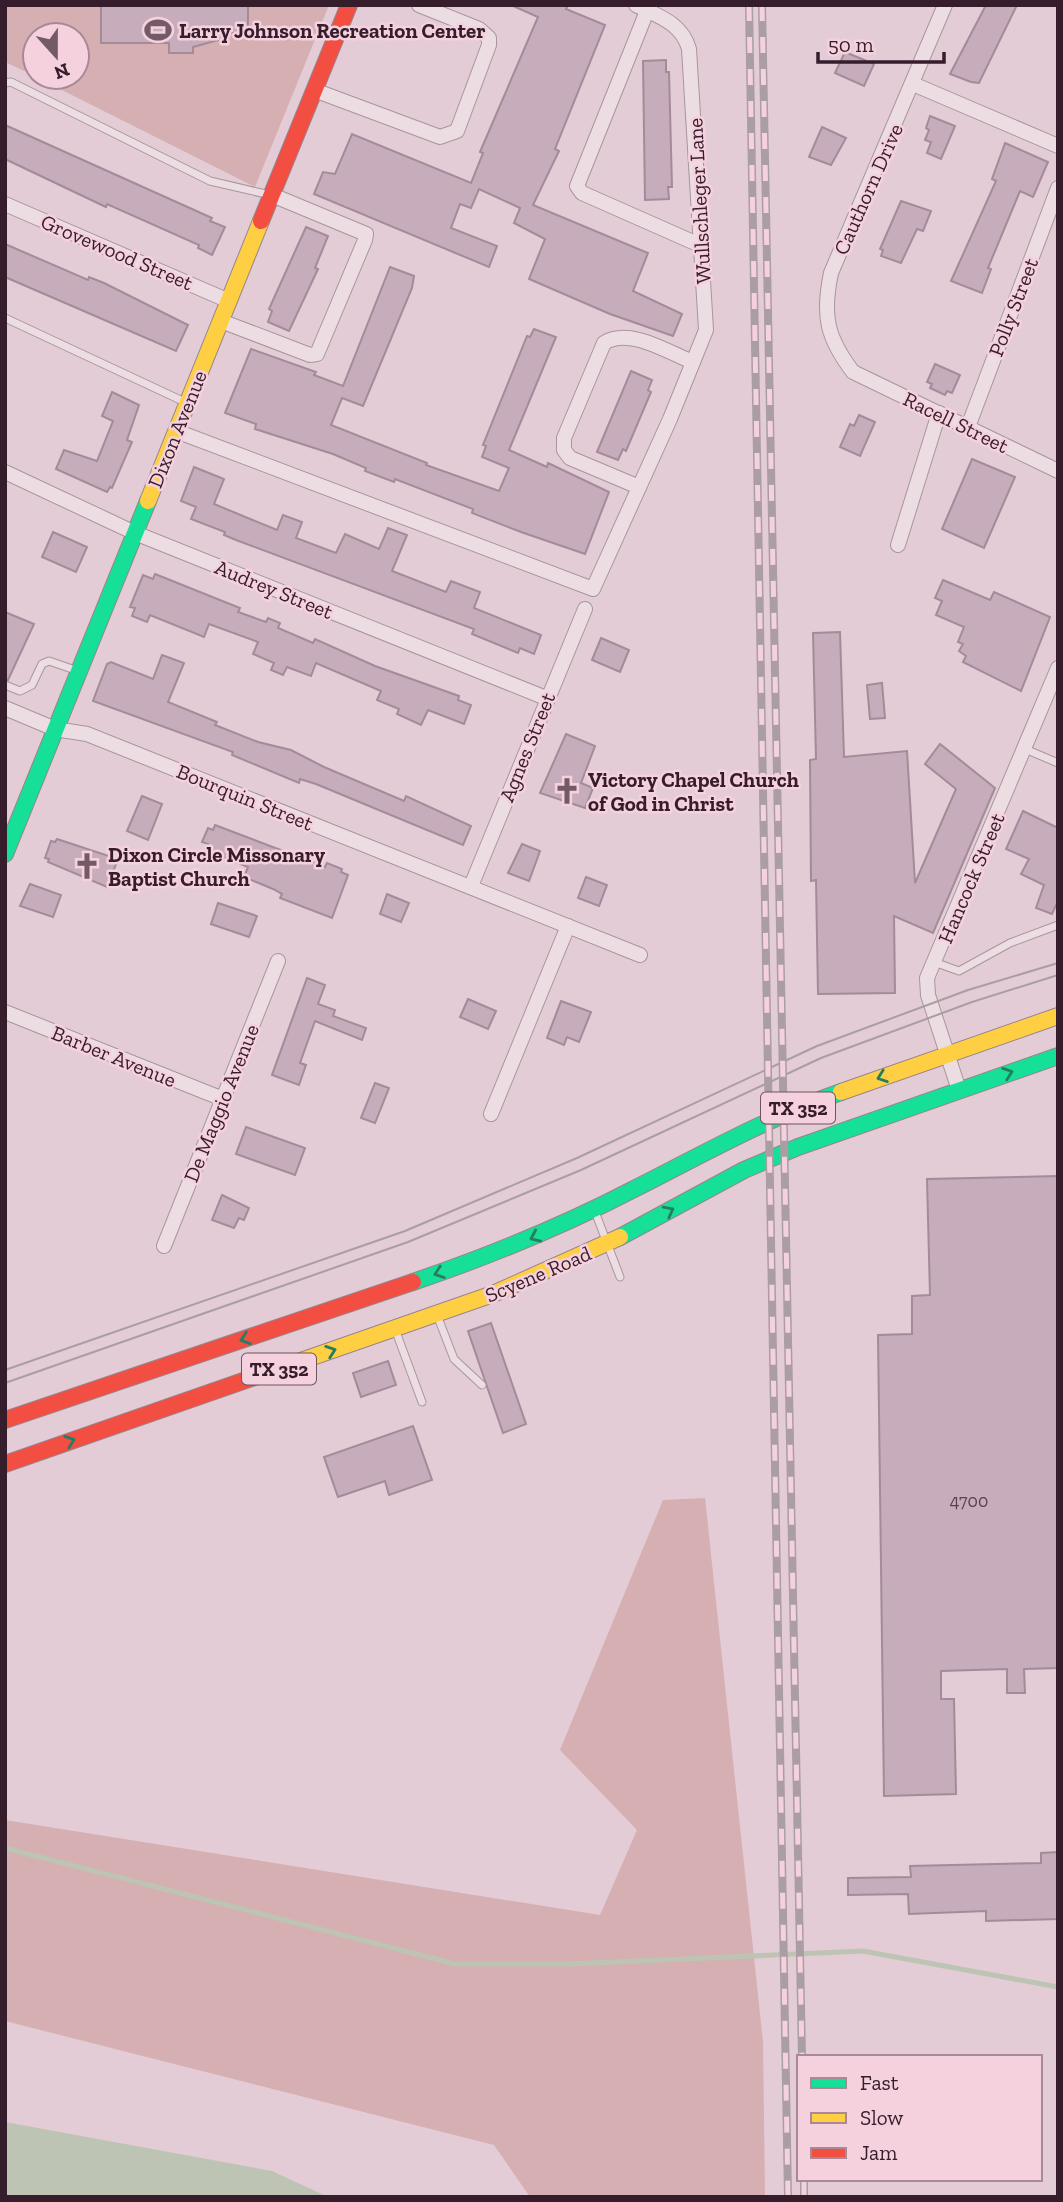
<svg xmlns="http://www.w3.org/2000/svg" width="1063" height="2202" font-family="'Zilla Slab',serif">
  <style>
    .green { fill: #d6afb2 }
    .water { fill: #bec4b3 }
    .lines { fill: none; stroke-linecap: round; stroke-linejoin: round }
    .stream { stroke: #bec4b3; stroke-width: 5 }
    .building { fill: #c7adbb; stroke: #a38b98; stroke-width: 2 }
    .lane-casing { stroke: #a8959d; stroke-width: 9 }
    .street-casing { stroke: #a8959d; stroke-width: 16 }
    .fast-casing { stroke: #98848e; stroke-width: 18 }
    .slow-casing { stroke: #98848e; stroke-width: 18 }
    .jam-casing { stroke: #98848e; stroke-width: 18 }
    .lane { stroke: #ecdde3; stroke-width: 7 }
    .street { stroke: #ecdde3; stroke-width: 14 }
    .fast { stroke: #16e098; stroke-width: 16 }
    .slow { stroke: #ffcf43; stroke-width: 16 }
    .jam { stroke: #f24e42; stroke-width: 16 }
    .tram { stroke: #aa9da3; stroke-width: 2 }
    .rail-casing { stroke: #aa9da3; stroke-width: 8 }
    .rail { stroke: #f5d1de; stroke-width: 5; stroke-dasharray: 16; stroke-linecap: butt }
    .oneway { stroke: #267e62 }
    .labels { text-anchor: middle; dominant-baseline: central; stroke-width: 5; stroke-linejoin: round; paint-order: stroke }
    .number-label { font-size: 18px; fill: #5a4150 }
    .shield { fill: #f5d1de; stroke: #6f5361; stroke-width: 2 }
    .shield-label { font-size: 19px; font-weight: bold; fill: #361d2c }
    .poi-label { font-size: 21px; font-weight: bold; fill: #361d2c; stroke: #f5d1de; text-anchor: start }
    .street-label { font-size: 21px; fill: #361d2c; stroke: #f5d1de }
  </style>
  <rect width="100%" height="100%" fill="#e3ccd5"/>
  <g class="green">
    <polygon points="5,5 329,5 255,187 36,77 77,77 77,35 35,35 35,76 5,62"/>
    <polygon points="705,1498 763,2042 765,2197 530,2197 494,2145 5,2021 5,1820 600,1915 637,1830 560,1750 663,1500"/>
  </g>
  <polygon class="water" points="5,2122 272,2171 328,2197 5,2197"/>
  <g class="lines">
    <polyline class="stream" points="5,1848 455,1964 569,1964 863,1951 1058,1987"/>
  </g>
  <g class="building">
    <polygon points="101,5 248,5 248,33 216,33 218,40 193,47 193,53 169,53 169,43 101,43"/>
    <polygon points="511,5 568,5 566,9 605,25 555,149 559,151 533,205 648,253 633,291 682,314 673,336 610,314 529,279 545,239 514,223 520,208 479,189 471,208 460,204 451,228 497,246 489,267 314,194 323,172 335,174 352,134 471,183 483,153 480,152 538,17"/>
    <polygon points="986,5 1017,5 979,83 971,82 950,74"/>
    <polygon points="845,52 874,64 864,86 835,73"/>
    <polygon points="666,60 666,72 669,72 672,187 668,187 669,199 645,200 643,61"/>
    <polygon points="930,116 955,126 941,159 927,153 931,142 925,140 929,130 926,128"/>
    <polygon points="5,125 212,218 210,221 225,227 212,255 198,248 199,245 107,204 106,207 5,159"/>
    <polygon points="822,127 846,138 831,165 809,157"/>
    <polygon points="1005,143 1048,162 1033,197 1020,191 988,268 991,269 982,293 951,281 996,181 992,179"/>
    <polygon points="901,201 931,211 923,231 917,229 901,263 881,256 883,250 880,249"/>
    <polygon points="306,227 328,236 315,268 318,269 289,331 268,322 272,311 269,309"/>
    <polygon points="5,244 88,280 89,277 104,283 188,325 176,351 5,277"/>
    <polygon points="390,267 414,276 412,288 363,406 342,398 331,425 427,463 426,465 499,491 509,468 482,457 486,446 483,445 527,336 530,337 534,329 556,337 509,450 547,467 548,463 609,492 585,554 521,532 472,513 473,509 395,479 394,482 365,471 366,468 333,454 255,429 256,424 225,413 251,349 316,372 314,375 343,386"/>
    <polygon points="935,364 960,375 952,393 947,391 945,395 930,388 932,384 927,382"/>
    <polygon points="631,371 652,380 648,390 651,392 626,451 623,449 618,460 597,452"/>
    <polygon points="112,392 139,405 127,440 132,442 112,488 110,487 107,492 56,469 64,450 97,461 113,421 102,416"/>
    <polygon points="859,415 875,422 860,456 840,447 850,424 854,426"/>
    <polygon points="972,459 1015,477 984,548 942,529"/>
    <polygon points="194,467 224,479 214,504 277,530 283,515 302,522 296,538 336,553 345,534 379,549 388,528 407,535 392,571 446,592 451,581 480,592 474,608 541,635 534,654 520,648 518,653 472,634 474,629 236,540 224,535 225,532 191,519 196,507 181,501"/>
    <polygon points="53,532 87,547 76,572 42,557"/>
    <polygon points="155,574 240,608 238,612 266,622 268,618 280,623 278,628 313,643 315,639 375,666 459,696 458,700 471,705 464,724 428,710 421,725 397,714 399,709 377,700 381,691 316,663 311,676 287,667 283,675 271,670 274,663 253,654 258,642 209,624 204,637 150,615 147,622 132,616 135,608 130,607 143,575 153,579"/>
    <polygon points="943,580 990,600 994,592 1050,617 1021,691 963,662 966,656 959,651 963,644 958,642 964,627 936,615 942,601 935,598"/>
    <polygon points="5,612 34,624 8,680 5,679"/>
    <polygon points="840,632 844,757 907,751 915,883 956,789 925,764 940,744 995,788 933,933 894,916 895,993 818,994 816,880 811,881 810,760 816,759 813,633"/>
    <polygon points="601,638 629,650 620,672 592,660"/>
    <polygon points="162,655 184,663 168,702 217,722 215,725 258,742 291,750 324,767 404,801 406,796 471,826 463,845 316,784 300,779 299,783 232,755 233,752 93,701 107,664 111,662 153,679"/>
    <polygon points="882,683 885,718 870,719 867,685"/>
    <polygon points="566,734 595,746 581,783 593,788 585,808 540,793"/>
    <polygon points="142,796 162,804 148,840 127,831"/>
    <polygon points="1023,811 1058,828 1058,901 1052,914 1036,908 1044,885 1021,874 1029,859 1006,849"/>
    <polygon points="215,825 325,867 327,863 342,869 341,872 348,875 332,918 280,898 282,894 273,889 244,877 248,867 223,857 221,862 203,855 208,844 202,842 208,828 213,830"/>
    <polygon points="57,839 118,859 107,887 48,862 49,859 45,858 51,841 55,842"/>
    <polygon points="522,844 540,851 529,881 508,873"/>
    <polygon points="586,877 607,885 599,906 578,898"/>
    <polygon points="30,884 61,895 53,917 20,906"/>
    <polygon points="387,894 409,903 401,922 380,914"/>
    <polygon points="218,903 257,916 249,937 211,924"/>
    <polygon points="307,978 325,985 318,1004 335,1010 333,1016 366,1028 362,1040 315,1021 300,1063 306,1065 299,1085 272,1075"/>
    <polygon points="468,999 496,1011 488,1029 460,1017"/>
    <polygon points="561,1001 591,1012 579,1042 567,1037 564,1045 547,1038"/>
    <polygon points="375,1083 389,1088 375,1123 361,1118"/>
    <polygon points="246,1127 305,1148 295,1175 236,1154"/>
    <polygon points="1058,1176 1058,1668 1024,1669 1025,1693 1007,1693 1007,1669 941,1671 941,1699 954,1699 956,1794 884,1796 878,1335 912,1334 912,1296 930,1295 927,1179"/>
    <polygon points="222,1195 249,1208 244,1220 239,1218 234,1228 212,1220"/>
    <polygon points="491,1323 526,1424 503,1433 468,1331"/>
    <polygon points="388,1361 396,1385 361,1397 353,1373"/>
    <polygon points="413,1426 432,1480 389,1495 385,1481 338,1497 324,1457"/>
    <polygon points="1058,1852 1058,1919 986,1921 986,1911 909,1914 908,1894 848,1895 848,1878 911,1877 910,1866 1041,1863 1041,1853"/>
  </g>
  <g class="lines">
    <defs>
      <g id="lane">
        <polyline points="5,83 11,82 210,181 270,195"/>
        <polyline points="5,318 187,403"/>
        <polyline points="5,685 20,691 32,685 42,664 49,661 78,671"/>
        <polyline points="1025,749 1058,763"/>
        <polyline points="934,962 959,971 1010,943 1058,925"/>
        <polyline points="594,1209 620,1277"/>
        <polyline points="437,1315 454,1359 482,1385"/>
        <polyline points="395,1329 422,1402"/>
      </g>
      <g id="street">
        <path d="M945,5L831,273C822,316 827,338 853,372L1058,471"/>
        <polyline points="647,11 577,186 582,193 702,246"/>
        <polyline points="913,84 1058,146"/>
        <polyline points="314,90 440,137 457,131 489,45 489,38 479,29 419,5"/>
        <polyline points="5,204 229,301"/>
        <polyline points="221,321 310,355 317,354 365,240 366,234 272,195"/>
        <polyline points="968,427 1058,188"/>
        <path d="M176,431L593,589L670,419L706,330L689,49C682,23 658,16 636,5"/>
        <polyline points="5,472 135,533 546,698"/>
        <path d="M639,487L570,458L564,450V438L604,343C630,327 667,352 693,362"/>
        <polyline points="898,545 939,413"/>
        <polyline points="5,708 55,729 87,734 640,955"/>
        <polyline points="471,886 585,609"/>
        <polyline points="5,1012 223,1099"/>
        <polyline points="959,1090 928,995 927,978 1058,668"/>
        <polyline points="491,1114 568,926"/>
        <polyline points="164,1246 278,961"/>
      </g>
      <g id="fast">
        <polyline points="5,854 148,501"/>
        <polyline points="620,1237 744,1170 798,1147 1058,1056"/>
        <path d="M413,1282C489,1256 563,1226 634,1189C703,1154 769,1117 841,1092"/>
      </g>
      <g id="slow">
        <polyline points="148,501 261,221"/>
        <polyline points="841,1092 1058,1016"/>
        <polyline points="295,1363 493,1294 620,1237"/>
      </g>
      <g id="jam">
        <polyline points="261,221 349,5"/>
        <polyline points="5,1420 413,1282"/>
        <polyline points="5,1464 295,1363"/>
      </g>
    </defs>
    <use href="#lane" class="lane-casing"/>
    <use href="#street" class="street-casing"/>
    <use href="#fast" class="fast-casing"/>
    <use href="#slow" class="slow-casing"/>
    <use href="#jam" class="jam-casing"/>
    <use href="#lane" class="lane"/>
    <use href="#street" class="street"/>
    <use href="#fast" class="fast"/>
    <use href="#slow" class="slow"/>
    <use href="#jam" class="jam"/>
    <g class="tram">
      <polyline points="5,1370 405,1231 577,1158 817,1046 968,990 1058,963"/>
      <polyline points="5,1383 408,1242 581,1170 821,1058 972,1002 1058,975"/>
    </g>
    <defs>
      <g id="rail">
        <polyline points="749,5 788,2197"/>
        <polyline points="762,5 802,2057"/>
        <polyline points="804,2179 804,2197"/>
      </g>
    </defs>
    <use href="#rail" class="rail-casing"/>
    <use href="#rail" class="rail"/>
  </g>
  <defs><path id="oneway-chevron" d="M-2-3.5L2.5 0L-2 3.5" fill="none" stroke-width="1.6" stroke-linecap="round" stroke-linejoin="round" transform="scale(1.75)"/></defs>
  <g class="oneway">
    <use href="#oneway-chevron" transform="translate(1008 1073) rotate(-19)"/>
    <use href="#oneway-chevron" transform="translate(882 1077) rotate(160)"/>
    <use href="#oneway-chevron" transform="translate(669 1211) rotate(-28)"/>
    <use href="#oneway-chevron" transform="translate(535 1237) rotate(156)"/>
    <use href="#oneway-chevron" transform="translate(439 1273) rotate(161)"/>
    <use href="#oneway-chevron" transform="translate(245 1339) rotate(161)"/>
    <use href="#oneway-chevron" transform="translate(331 1351) rotate(-19)"/>
    <use href="#oneway-chevron" transform="translate(70 1441) rotate(-19)"/>
  </g>
  <defs>
    <symbol id="stadium-bare" viewBox="-9 -9 18 18"><path d="M0-5a6.5 5 0 1 0 0 10a6.5 5 0 1 0 0-10ZM-3.5-1.8h7v3.6h-7Z" fill="#735a67" stroke="#f5d1de" stroke-width="2.5" paint-order="stroke"/></symbol>
    <symbol id="church-bare" viewBox="-9 -9 18 18"><path d="M-1.2-6h2.4v3.5h3.3v2.4h-3.3V6h-2.4V-.1h-3.3v-2.4h3.3Z" fill="#735a67" stroke="#f5d1de" stroke-width="2.5" paint-order="stroke"/></symbol>
  </defs>
  <g fill-rule="evenodd">
    <use href="#stadium-bare" x="139" y="11" width="38" height="38"/>
    <use href="#church-bare" x="548" y="772" width="38" height="38"/>
    <use href="#church-bare" x="68" y="847" width="38" height="38"/>
  </g>
  <g class="labels">
    <g class="number-label">
      <text x="969" y="1501">4700</text>
    </g>
    <g class="shield">
      <rect x="761" y="1092.5" width="74" height="31" rx="5"/>
      <rect x="242" y="1353.5" width="74" height="31" rx="5"/>
    </g>
    <g class="shield-label">
      <text x="798" y="1108">TX 352</text>
      <text x="279" y="1369">TX 352</text>
    </g>
    <g class="poi-label">
      <text x="179" y="30">Larry Johnson Recreation Center</text>
      <text x="588" y="779">Victory Chapel Church<tspan x="588" dy="24">of God in Christ</tspan></text>
      <text x="108" y="854">Dixon Circle Missonary<tspan x="108" dy="24">Baptist Church</tspan></text>
    </g>
    <g class="street-label">
      <text transform="translate(868 189) rotate(-66)">Cauthorn Drive</text>
      <text transform="translate(699 201) rotate(-93)">Wullschleger Lane</text>
      <text transform="translate(117 252) rotate(23)">Grovewood Street</text>
      <text transform="translate(1013 307) rotate(-69)">Polly Street</text>
      <text transform="translate(956 422) rotate(26)">Racell Street</text>
      <text transform="translate(177 429) rotate(-68)">Dixon Avenue</text>
      <text transform="translate(274 589) rotate(22)">Audrey Street</text>
      <text transform="translate(527 747) rotate(-68)">Agnes Street</text>
      <text transform="translate(245 797) rotate(22)">Bourquin Street</text>
      <text transform="translate(971 878) rotate(-67)">Hancock Street</text>
      <text transform="translate(114 1056) rotate(22)">Barber Avenue</text>
      <text transform="translate(221 1103) rotate(-68)">De Maggio Avenue</text>
      <text transform="translate(538 1274) rotate(-23)">Scyene Road</text>
    </g>
  </g>
  <rect width="1063" height="2202" fill="none" stroke="#361d2c" stroke-width="14"/>
  <rect x="797" y="2055" width="245" height="126" fill="#f5d1de" stroke="#a98997" stroke-width="2"/>
  <rect x="811" y="2078" width="35" height="10" fill="#16e098" stroke="#a98997" stroke-width="2"/>
  <text x="860" y="2090" font-size="21" fill="#361d2c">Fast</text>
  <rect x="811" y="2113" width="35" height="10" fill="#ffcf43" stroke="#a98997" stroke-width="2"/>
  <text x="860" y="2125" font-size="21" fill="#361d2c">Slow</text>
  <rect x="811" y="2148" width="35" height="10" fill="#f24e42" stroke="#a98997" stroke-width="2"/>
  <text x="860" y="2160" font-size="21" fill="#361d2c">Jam</text>
  <g transform="translate(56 56) rotate(159)"><circle r="33" fill="#f5d1de" stroke="#a98997" stroke-width="2"/>
  <path d="M0-5L12 26L0 18L-12 26Z" fill="#735a67"/>
  <text y="-10" font-size="19" font-weight="bold" text-anchor="middle" fill="#361d2c">N</text>
  </g>
  <path d="M818 52v10h126v-10" fill="none" stroke="#361d2c" stroke-width="3.5"/>
  <text x="828" y="52" font-size="21" fill="#361d2c" stroke="#f5d1de" stroke-width="5" paint-order="stroke">50 m</text>
</svg>
